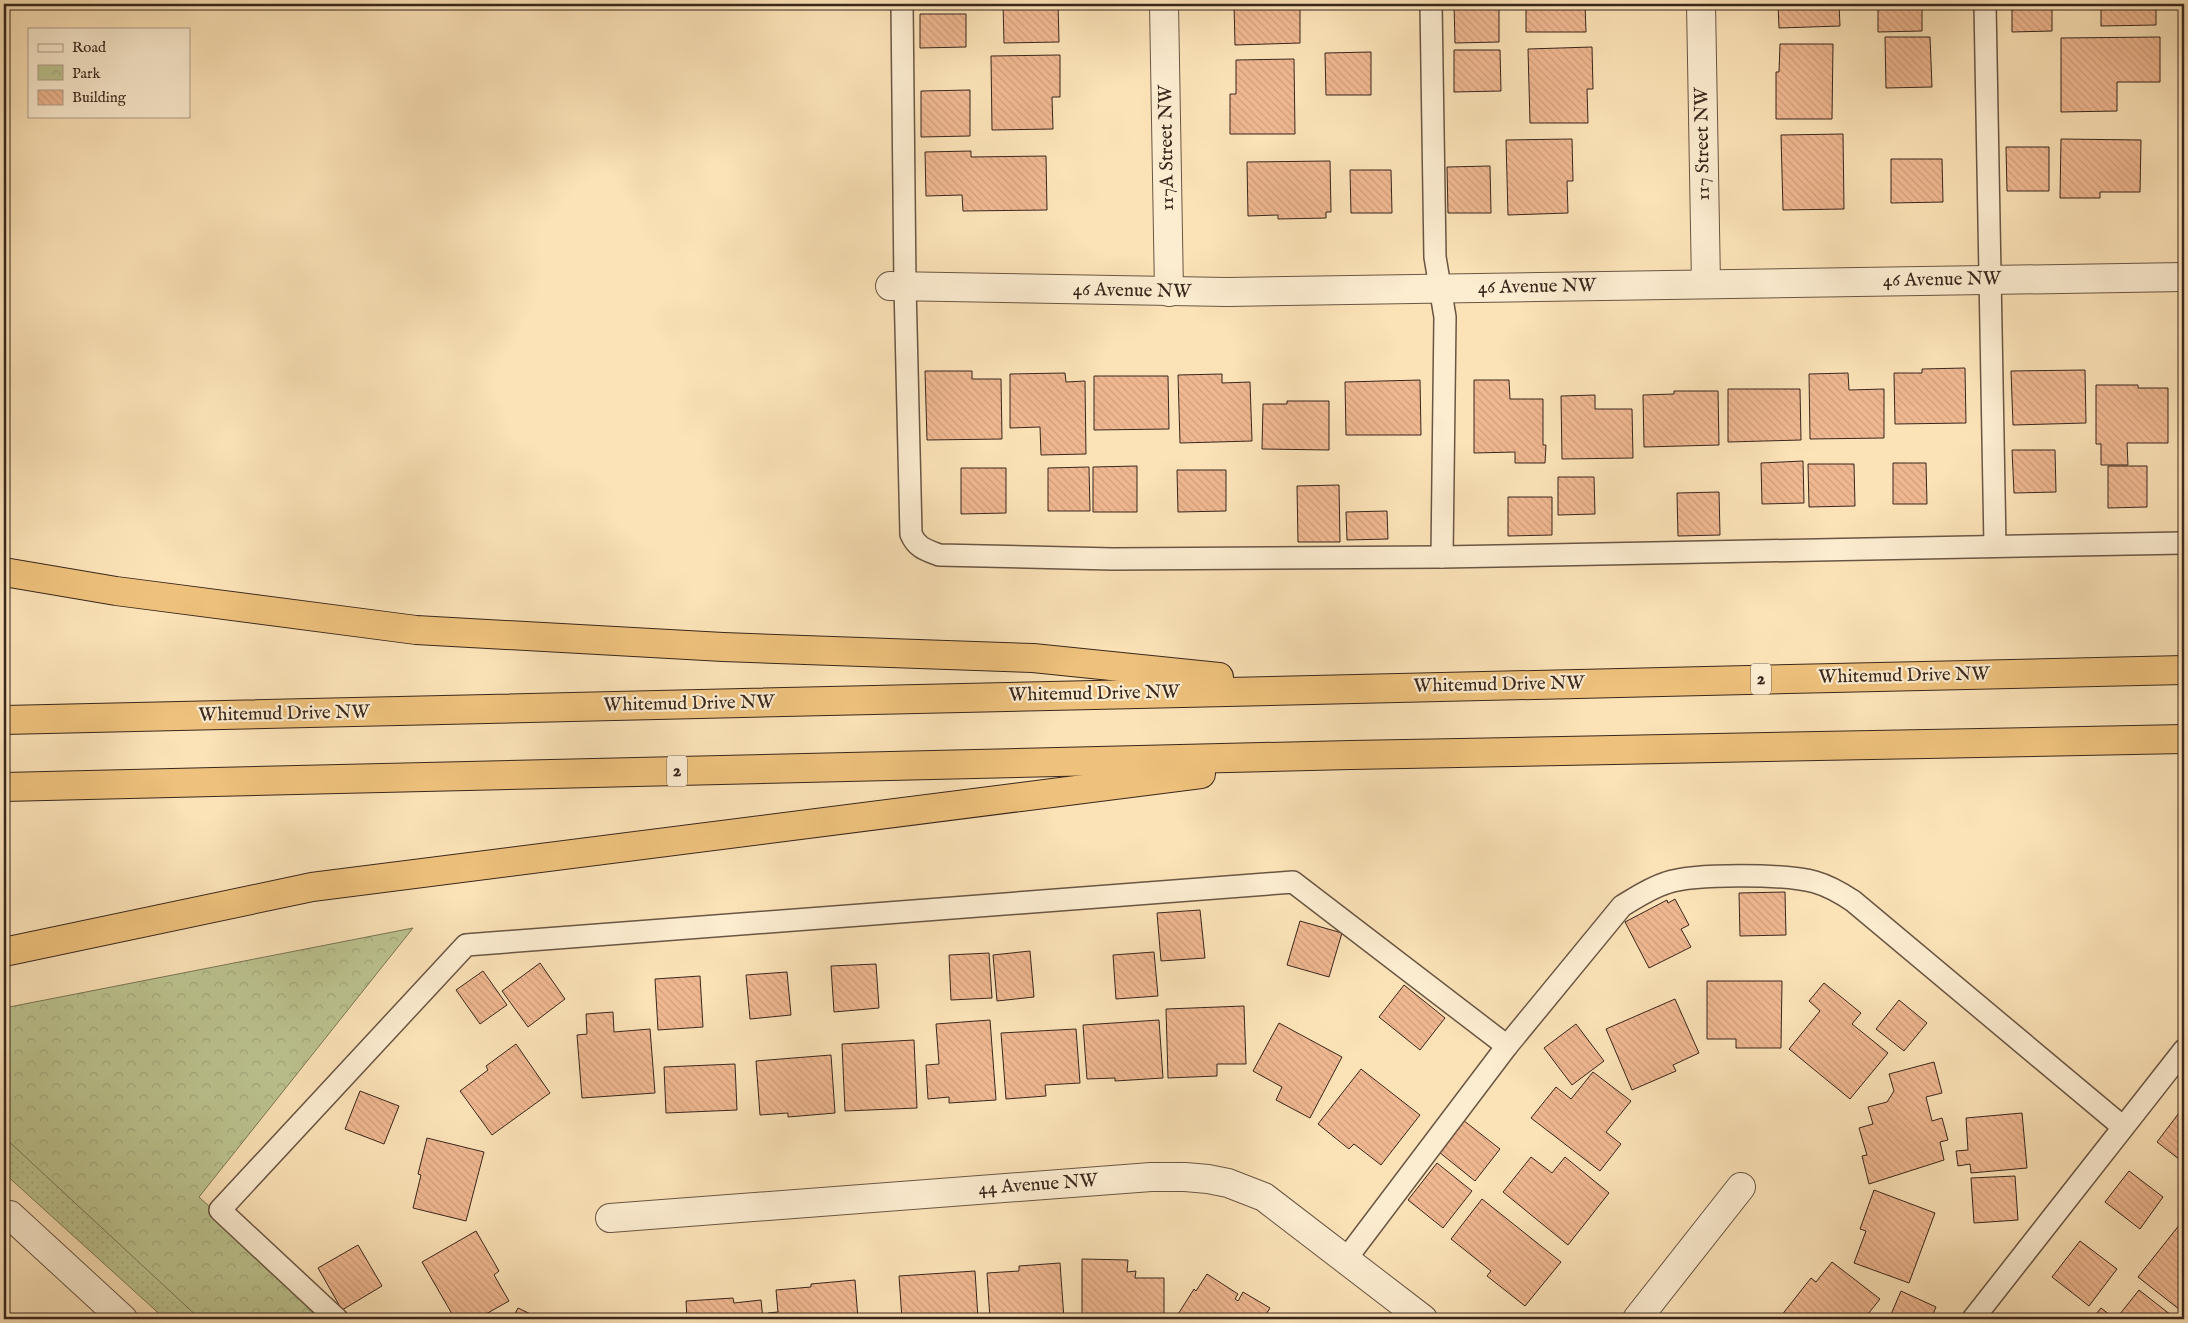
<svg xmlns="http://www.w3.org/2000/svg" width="2188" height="1323" font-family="'IM FELL English',serif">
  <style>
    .grass { fill: url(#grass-dots); stroke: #7a7656 }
    .park { fill: url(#park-crowns); stroke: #7a7656 }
    .building { fill: url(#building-back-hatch); stroke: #39271c }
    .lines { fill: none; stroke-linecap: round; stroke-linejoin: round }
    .service-casing { stroke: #6a5643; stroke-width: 24 }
    .minor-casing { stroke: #6a5643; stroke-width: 30 }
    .motorway-casing { stroke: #39271c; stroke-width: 30 }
    .service { stroke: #fcecd0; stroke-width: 21 }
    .minor { stroke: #fcecd0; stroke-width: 28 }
    .motorway { stroke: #eec17c; stroke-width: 28 }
    .labels { text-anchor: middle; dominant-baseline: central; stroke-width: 4.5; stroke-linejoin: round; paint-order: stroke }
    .shield { fill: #fcecd0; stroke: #746252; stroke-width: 1 }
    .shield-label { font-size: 18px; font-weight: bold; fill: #39271c }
    .street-label { font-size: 19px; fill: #39271c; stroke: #fcecd0 }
  </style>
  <defs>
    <pattern id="grass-dots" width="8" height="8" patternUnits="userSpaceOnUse" patternTransform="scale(1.25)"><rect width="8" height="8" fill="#bcc490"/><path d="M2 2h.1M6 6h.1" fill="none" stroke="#a2a87c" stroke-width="1.8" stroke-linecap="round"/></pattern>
    <pattern id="park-crowns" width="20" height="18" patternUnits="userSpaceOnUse" patternTransform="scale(1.25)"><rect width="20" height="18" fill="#bcc490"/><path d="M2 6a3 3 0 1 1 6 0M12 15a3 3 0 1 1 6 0" fill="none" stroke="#a2a87c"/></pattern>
    <pattern id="building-back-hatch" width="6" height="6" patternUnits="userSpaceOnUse" patternTransform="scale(1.25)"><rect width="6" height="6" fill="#f0b891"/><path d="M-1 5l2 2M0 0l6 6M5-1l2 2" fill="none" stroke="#cf9e7c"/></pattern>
  </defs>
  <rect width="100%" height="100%" fill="#fbe2b7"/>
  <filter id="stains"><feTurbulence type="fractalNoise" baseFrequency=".004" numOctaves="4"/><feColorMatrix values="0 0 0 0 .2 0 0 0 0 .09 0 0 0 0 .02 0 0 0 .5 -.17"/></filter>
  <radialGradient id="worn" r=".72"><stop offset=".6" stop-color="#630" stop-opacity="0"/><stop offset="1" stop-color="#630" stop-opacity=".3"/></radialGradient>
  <polygon class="grass" points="4,1038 313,1319 165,1319 4,1173"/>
  <polygon class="park" points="413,928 199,1197 332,1319 200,1319 4,1137 4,1008"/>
  <g class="building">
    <polygon points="1003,4 1058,4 1059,42 1004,43"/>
    <polygon points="1234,4 1300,4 1300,43 1235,45"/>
    <polygon points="1454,4 1499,4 1499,42 1455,43"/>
    <polygon points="1526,4 1585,4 1586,32 1526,32"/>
    <polygon points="1778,4 1839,4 1840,26 1779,28"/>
    <polygon points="1878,4 1922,4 1922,31 1878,32"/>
    <polygon points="2012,4 2052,4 2052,31 2012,32"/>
    <polygon points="2101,4 2156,4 2156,25 2101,26"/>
    <polygon points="920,14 966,14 966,47 920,48"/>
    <polygon points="1885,37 1930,37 1932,87 1886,88"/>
    <polygon points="2160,37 2160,82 2117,82 2117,111 2061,112 2061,38"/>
    <polygon points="1780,44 1833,44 1832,119 1776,119 1776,72 1779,72"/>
    <polygon points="1592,47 1593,89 1587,89 1588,123 1530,123 1528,49"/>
    <polygon points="1454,50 1500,50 1501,91 1454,92"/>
    <polygon points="1371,52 1371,95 1326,95 1325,53"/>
    <polygon points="1060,55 1060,97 1052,97 1053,129 992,130 991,56"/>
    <polygon points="1294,59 1295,134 1230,134 1230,94 1236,94 1236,60"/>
    <polygon points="970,90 970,136 921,137 921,91"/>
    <polygon points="1843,134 1844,209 1783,210 1781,135"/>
    <polygon points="1572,139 1573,181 1567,181 1568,213 1508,215 1506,140"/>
    <polygon points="2061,139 2141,140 2140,192 2100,192 2100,198 2060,198"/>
    <polygon points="2006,147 2049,147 2049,191 2007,191"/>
    <polygon points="971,151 971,157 1046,156 1047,210 963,211 962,195 926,196 925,152"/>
    <polygon points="1891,159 1942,159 1943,202 1891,203"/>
    <polygon points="1330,161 1331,212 1326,212 1326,218 1278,219 1278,215 1248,216 1247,162"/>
    <polygon points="1490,166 1491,213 1448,213 1447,167"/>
    <polygon points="1350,170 1391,170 1392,213 1351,213"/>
    <polygon points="1965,368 1966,423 1895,424 1894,373 1922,373 1922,369"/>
    <polygon points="2085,370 2086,423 2013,425 2011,371"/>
    <polygon points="925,371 972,371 972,379 1001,379 1002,439 927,440"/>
    <polygon points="1065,373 1066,382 1085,381 1086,454 1041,455 1040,427 1010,428 1010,374"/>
    <polygon points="1848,373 1849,390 1884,389 1884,438 1810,439 1809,374"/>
    <polygon points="1222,374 1222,383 1250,382 1252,441 1180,443 1178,375"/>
    <polygon points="1094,376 1168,376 1169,429 1094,430"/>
    <polygon points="1420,380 1421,435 1346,435 1345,382"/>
    <polygon points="1474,380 1509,380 1510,399 1543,399 1543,445 1546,445 1545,463 1515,463 1515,452 1474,453"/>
    <polygon points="2096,385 2138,385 2138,388 2168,388 2168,443 2127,443 2128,465 2101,465 2101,444 2096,444"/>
    <rect x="2180" y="385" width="4" height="61"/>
    <polygon points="1728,389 1800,389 1801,440 1728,442"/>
    <polygon points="1674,391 1718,391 1719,445 1644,447 1643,395 1674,394"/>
    <polygon points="1595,395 1595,409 1632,409 1633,458 1562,459 1561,396"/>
    <polygon points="1287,401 1329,401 1329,450 1262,449 1263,404 1287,404"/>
    <polygon points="2012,450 2055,450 2056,492 2014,493"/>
    <polygon points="1803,461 1804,503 1762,504 1761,463"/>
    <polygon points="1893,463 1926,463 1927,504 1893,504"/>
    <polygon points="1808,464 1854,464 1855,506 1809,507"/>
    <polygon points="1137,466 1137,512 1093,512 1093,467"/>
    <polygon points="2108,466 2147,466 2147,507 2108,508"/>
    <polygon points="1089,467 1090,511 1048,511 1048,468"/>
    <polygon points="961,468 1006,468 1006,513 961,514"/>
    <polygon points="1177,470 1226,470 1226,511 1178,512"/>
    <polygon points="1558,477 1594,477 1595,514 1558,515"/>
    <polygon points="1339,485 1340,542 1298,542 1297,486"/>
    <polygon points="1719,492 1720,535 1678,536 1677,493"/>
    <polygon points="1508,497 1552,497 1552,535 1508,536"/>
    <polygon points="1387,511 1388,539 1347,540 1346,512"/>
    <polygon points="1785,892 1786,935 1740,936 1739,893"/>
    <polygon points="1675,899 1689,925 1681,929 1691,947 1649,968 1625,922 1667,900 1668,903"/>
    <polygon points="1200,910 1205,958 1161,961 1157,913"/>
    <polygon points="1300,921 1342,933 1329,977 1287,965"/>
    <polygon points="1030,951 1034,997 997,1001 993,955"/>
    <polygon points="1154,952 1158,996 1116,999 1113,955"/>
    <polygon points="989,953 992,998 951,1000 949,955"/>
    <polygon points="540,963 565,999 528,1027 502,991"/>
    <polygon points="876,964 879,1008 834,1012 831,966"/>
    <polygon points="483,971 507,1005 480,1024 456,990"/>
    <polygon points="787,972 791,1015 750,1019 746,975"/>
    <polygon points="700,976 703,1027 658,1030 655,979"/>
    <polygon points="1707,981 1782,981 1781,1048 1736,1048 1736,1039 1707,1039"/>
    <polygon points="1824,983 1861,1013 1852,1024 1888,1053 1850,1099 1789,1049 1820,1011 1809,1001"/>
    <polygon points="1404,985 1445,1018 1420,1050 1379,1017"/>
    <polygon points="1675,999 1699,1053 1673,1065 1676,1071 1632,1090 1606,1029"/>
    <polygon points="1899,1000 1927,1023 1904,1051 1876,1029"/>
    <polygon points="1244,1006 1246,1064 1217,1064 1217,1076 1168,1078 1166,1009"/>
    <polygon points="613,1012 614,1032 650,1029 655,1093 582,1098 577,1035 587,1034 586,1014"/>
    <polygon points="990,1020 996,1100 949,1103 949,1097 928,1099 926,1065 939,1064 936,1024"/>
    <polygon points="1159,1020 1163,1078 1115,1081 1115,1078 1087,1079 1083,1025"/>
    <polygon points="1279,1023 1342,1057 1310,1118 1276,1100 1282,1087 1253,1071"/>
    <polygon points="1576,1024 1604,1061 1572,1085 1544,1048"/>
    <polygon points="1076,1029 1080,1083 1045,1085 1046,1096 1006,1099 1001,1033"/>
    <polygon points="914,1040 917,1108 845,1111 842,1044"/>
    <polygon points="516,1044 550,1093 492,1135 460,1091 488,1070 486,1066"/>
    <polygon points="831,1055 835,1113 788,1117 788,1113 760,1115 756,1061"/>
    <polygon points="1934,1062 1942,1093 1926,1097 1932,1121 1942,1118 1948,1140 1940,1142 1944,1160 1869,1184 1862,1156 1867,1155 1859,1128 1873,1124 1868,1107 1887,1102 1894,1091 1889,1074"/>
    <polygon points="735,1064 737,1110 666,1113 664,1067"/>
    <polygon points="1361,1069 1420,1115 1381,1165 1354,1144 1349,1149 1318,1124"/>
    <polygon points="1593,1072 1631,1101 1606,1132 1621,1144 1600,1171 1531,1118 1556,1087 1571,1099"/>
    <polygon points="360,1091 399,1106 384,1144 345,1129"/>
    <polygon points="2182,1109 2184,1110 2184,1163 2157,1142"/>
    <polygon points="2022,1113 2027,1168 1971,1173 1970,1164 1958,1166 1956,1151 1968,1150 1966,1118"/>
    <polygon points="1463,1120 1500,1149 1475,1181 1439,1152"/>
    <polygon points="427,1138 484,1152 466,1221 413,1208 421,1175 418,1174"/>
    <polygon points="1531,1157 1552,1173 1565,1157 1609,1193 1568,1245 1503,1192"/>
    <polygon points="1437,1163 1472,1191 1443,1228 1408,1200"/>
    <polygon points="2129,1171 2163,1197 2140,1229 2105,1202"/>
    <polygon points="2015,1176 2018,1220 1974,1223 1971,1178"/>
    <polygon points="1874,1190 1935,1213 1909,1283 1854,1263 1866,1231 1860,1229"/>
    <polygon points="1482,1199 1561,1262 1525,1306 1487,1276 1491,1271 1451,1239"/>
    <polygon points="2184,1219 2184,1313 2138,1277"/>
    <polygon points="476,1231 499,1271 494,1275 509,1301 477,1319 455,1319 422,1262"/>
    <polygon points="2080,1241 2117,1269 2089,1306 2052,1277"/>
    <polygon points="358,1245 382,1286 342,1310 318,1268"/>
    <polygon points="1082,1259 1128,1260 1127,1272 1136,1271 1135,1278 1164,1278 1164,1315 1082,1314"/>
    <polygon points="1832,1262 1880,1299 1864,1319 1785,1319 1781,1316 1811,1278 1816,1282"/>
    <polygon points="1060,1263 1064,1319 990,1319 987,1273 1019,1271 1019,1266"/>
    <polygon points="975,1271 978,1319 902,1319 899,1276"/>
    <polygon points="1207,1274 1238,1294 1235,1299 1238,1301 1243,1292 1270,1308 1263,1319 1175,1319 1194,1289 1196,1291"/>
    <polygon points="855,1280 858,1319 768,1319 768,1313 778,1312 776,1290 811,1287 811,1284"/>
    <polygon points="2139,1290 2176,1319 2116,1319"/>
    <polygon points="1901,1291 1936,1307 1931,1319 1889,1319"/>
    <polygon points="733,1298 734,1303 761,1300 763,1319 687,1319 686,1301"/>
    <polygon points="518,1308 541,1319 512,1319"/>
    <polygon points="2101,1308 2115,1319 2092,1319"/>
  </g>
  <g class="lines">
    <defs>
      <g id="service">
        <path d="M902,4L905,286L911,534C917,548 926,550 939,555L1113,559L1442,557L2184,543"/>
        <polyline points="1431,4 1435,257 1445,317 1442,557"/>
        <polyline points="1985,4 1995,546"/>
        <path d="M1346,1259L1507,1046L1622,906C1637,897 1650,888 1666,883C1694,873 1787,874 1815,882C1829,886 1841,893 1853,901L2123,1127"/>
        <polyline points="337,1319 220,1210 466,945 1293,882 1507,1046"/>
        <polyline points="1973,1319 2184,1050"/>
      </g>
      <g id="minor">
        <polyline points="1164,4 1169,292"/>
        <polyline points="1701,4 1706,284"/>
        <polyline points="890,286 1227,292 2184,277"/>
        <polyline points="4,1215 10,1215 123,1319"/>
        <polyline points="610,1218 1151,1177 1185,1177 1208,1179 1228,1183 1264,1197 1423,1319"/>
        <polyline points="1637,1319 1741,1187"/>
      </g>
      <g id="motorway">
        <polyline points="4,572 116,591 416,630 723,647 1033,658 1219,677"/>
        <polyline points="4,720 2184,670"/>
        <polyline points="4,787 1351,755 2184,739"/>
        <polyline points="4,952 312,887 1201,774"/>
      </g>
    </defs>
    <use href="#service" class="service-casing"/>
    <use href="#minor" class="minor-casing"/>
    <use href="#motorway" class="motorway-casing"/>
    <use href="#service" class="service"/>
    <use href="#minor" class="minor"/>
    <use href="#motorway" class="motorway"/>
  </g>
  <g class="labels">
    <g class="shield">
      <rect x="1751" y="663.5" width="20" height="31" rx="4"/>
      <rect x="667" y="755.5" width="20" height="31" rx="4"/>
    </g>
    <g class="shield-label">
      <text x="1761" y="679">2</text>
      <text x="677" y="771">2</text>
    </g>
    <g class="street-label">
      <text transform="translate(1703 144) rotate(-91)">117 Street NW</text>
      <text transform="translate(1167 148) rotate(-91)">117A Street NW</text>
      <text transform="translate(1942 280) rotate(-1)">46 Avenue NW</text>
      <text transform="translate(1537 287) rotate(-1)">46 Avenue NW</text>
      <text transform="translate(1132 291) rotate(1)">46 Avenue NW</text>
      <text transform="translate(1904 676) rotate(-1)">Whitemud Drive NW</text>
      <text transform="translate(1499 685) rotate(-1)">Whitemud Drive NW</text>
      <text transform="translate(1094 694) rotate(-1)">Whitemud Drive NW</text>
      <text transform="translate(689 704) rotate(-1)">Whitemud Drive NW</text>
      <text transform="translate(284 714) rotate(-1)">Whitemud Drive NW</text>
      <text transform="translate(1038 1185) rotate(-4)">44 Avenue NW</text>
    </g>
  </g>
  <rect width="2188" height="1323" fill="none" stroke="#fbe2b7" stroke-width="20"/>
  <rect x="5" y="5" width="2178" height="1313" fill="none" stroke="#39271c" stroke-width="2.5"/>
  <rect x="10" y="10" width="2168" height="1303" fill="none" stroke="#39271c"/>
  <rect x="28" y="28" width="162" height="90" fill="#fcecd0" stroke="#ae9d88"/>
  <rect x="38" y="44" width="25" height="8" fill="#fcecd0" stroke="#ae9d88"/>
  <text x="72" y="52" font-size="15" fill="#39271c">Road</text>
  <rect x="38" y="65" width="25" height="15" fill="url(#park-crowns)" stroke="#ae9d88"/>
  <text x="72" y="78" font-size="15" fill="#39271c">Park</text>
  <rect x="38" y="90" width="25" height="15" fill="url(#building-back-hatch)" stroke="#ae9d88"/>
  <text x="72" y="102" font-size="15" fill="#39271c">Building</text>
  <rect width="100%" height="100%" filter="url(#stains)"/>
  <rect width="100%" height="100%" fill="url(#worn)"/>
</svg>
